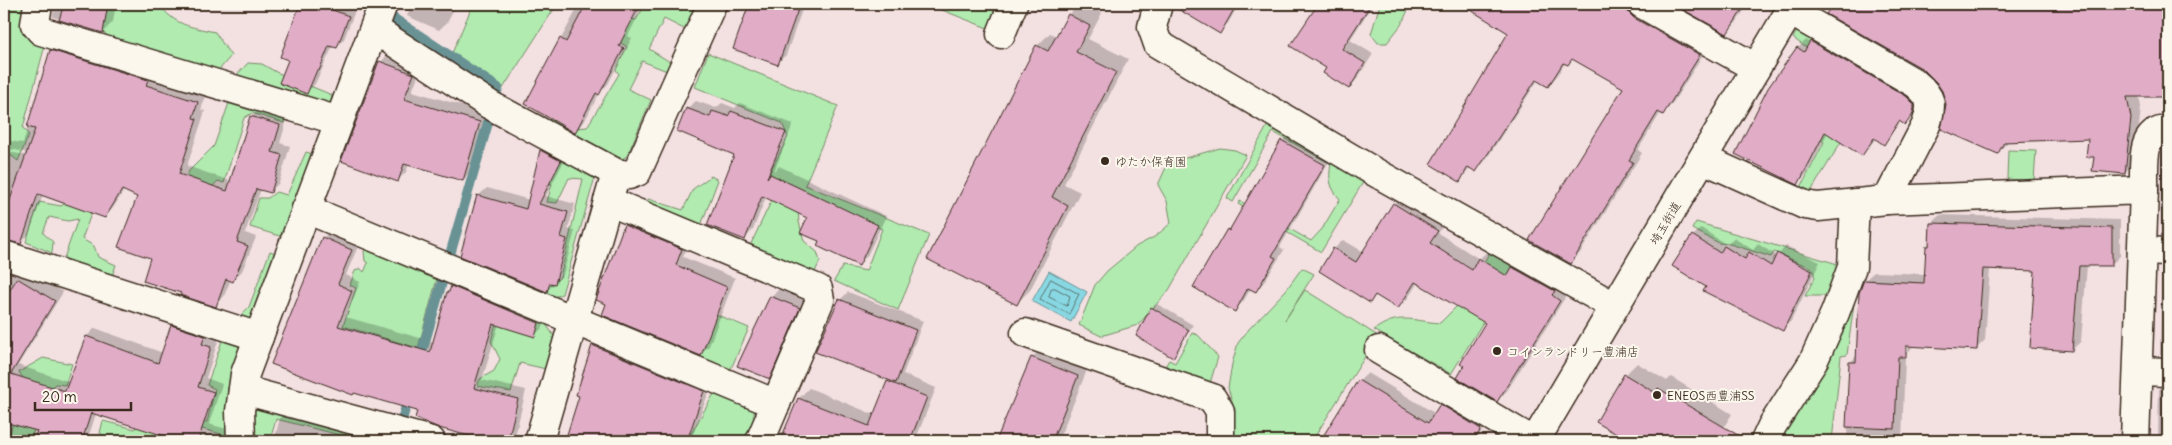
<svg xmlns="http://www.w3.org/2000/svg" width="2172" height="445" font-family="Delius,'Klee One',sans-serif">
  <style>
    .green { fill: #b1ebb0; stroke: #768a67 }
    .water { fill: #88d8e3; stroke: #699294 }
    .shadow { fill: #0003 }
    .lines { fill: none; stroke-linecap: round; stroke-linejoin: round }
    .shore { stroke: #5a706d; stroke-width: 1 }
    .stream { stroke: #699294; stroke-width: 10 }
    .building { fill: #e0acc6; stroke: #3b2a1e }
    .minor-casing { stroke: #3b2a1e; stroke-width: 31 }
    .minor { stroke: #fbf7ec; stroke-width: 28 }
    .poi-dot { fill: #3b2a1e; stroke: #fbf7ec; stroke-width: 2 }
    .labels { text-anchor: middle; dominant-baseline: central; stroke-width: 4; stroke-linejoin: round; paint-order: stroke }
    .poi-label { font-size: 12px; fill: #3b2a1e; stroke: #fbf7ec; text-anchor: start }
    .street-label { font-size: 12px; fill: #3b2a1e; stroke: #fbf7ec }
  </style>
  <rect width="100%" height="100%" fill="#f3e0e1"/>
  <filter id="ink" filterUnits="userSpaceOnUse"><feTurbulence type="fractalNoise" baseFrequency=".02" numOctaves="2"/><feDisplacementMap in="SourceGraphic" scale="10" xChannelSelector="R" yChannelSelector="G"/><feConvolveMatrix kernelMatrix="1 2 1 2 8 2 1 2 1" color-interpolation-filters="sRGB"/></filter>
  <g filter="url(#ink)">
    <g class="green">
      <polygon points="4,4 30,4 24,35 45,45 23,128 29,135 18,161 4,150"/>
      <path d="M97,4H158C177,26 187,26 215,32L231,56L218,71L113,41L100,29L93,12Z"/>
      <polygon points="473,4 540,4 554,9 500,93 450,58"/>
      <polygon points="646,4 701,4 688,31 664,19 649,49 670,62 667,71 642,61 628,89 651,100 627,156 620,160 548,122 553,114 577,128 587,127 619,74 616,70 627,47 617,40 630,19 636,20"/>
      <polygon points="927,4 1000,4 990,29"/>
      <polygon points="1380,4 1411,4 1401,25 1387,43 1378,43 1371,34"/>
      <polygon points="1799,27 1855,58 1843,80 1869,96 1810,193 1800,189 1824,142 1801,126 1838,71 1793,38"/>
      <polygon points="708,53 838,106 805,185 929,235 898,310 834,281 843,266 866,271 882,229 805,198 798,211 799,222 804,241 817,252 820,261 814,274 749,248 777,189 770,172 788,137 782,123 695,87"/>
      <polygon points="248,63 262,64 276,72 332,95 331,101 324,107 234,78"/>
      <polygon points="230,100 285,117 284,123 252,113 244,118 224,183 218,181 210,189 172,204 189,171 214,146"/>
      <path d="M1269,123L1365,179L1321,252L1238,204L1240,201L1311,241L1322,229L1340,199C1330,188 1328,179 1331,164L1273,132L1233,202L1227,198Z"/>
      <polygon points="1220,148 1235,150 1246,155 1169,290 1138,325 1101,336 1079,325 1095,285 1107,271 1137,246 1156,236 1171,223 1167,201 1158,185 1168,163"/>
      <polygon points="2008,150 2036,151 2034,181 2007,179"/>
      <polygon points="306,152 316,155 286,238 250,227 259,198 268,198 276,192 287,195"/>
      <polygon points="564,155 595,177 562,294 552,298 508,281 510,272 552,285 560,277 583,179 569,178 557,203 547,202 552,184 534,178 555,172"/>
      <polygon points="711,176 718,180 700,228 647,206 648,199 683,210 693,189"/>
      <polygon points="71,200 87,204 91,214 82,239 94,246 98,257 116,265 112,276 64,258 78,219 68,221 49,217 43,233 53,242 52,253 26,242 39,202 61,206"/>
      <polygon points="1696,222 1841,265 1827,296 1805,296 1815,277 1812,268 1774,252 1771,257 1730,244 1719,243 1692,229"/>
      <polygon points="371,247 438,275 418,348 343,326 356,288 350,285 355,271 360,268 364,272 368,263 365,261 364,251"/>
      <polygon points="270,251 281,255 255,320 230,320 233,314 240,316 249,307"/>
      <path d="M1490,252L1517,267L1451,374L1374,330C1399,312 1412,321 1440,323L1457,306Z"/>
      <polygon points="1302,268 1314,274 1285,320 1305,290 1378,336 1312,441 1233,441 1233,404 1228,388 1232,364 1238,343 1249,329 1286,290"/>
      <polygon points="1857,281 1847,355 1841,356 1832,441 1777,441"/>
      <polygon points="470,289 543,320 554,336 546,369 520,363 511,392 477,386 480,379 494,371 500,359 491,341 498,316 491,310 491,302 468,293"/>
      <polygon points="710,312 749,328 729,373 692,358"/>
      <polygon points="1192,333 1198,335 1218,357 1210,383 1164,368 1169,360 1175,363"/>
      <polygon points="223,338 238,342 244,352 231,441 223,441 221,434 184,424 176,428 171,441 111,441 100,433 103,421 135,429 143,408 178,420 207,422 215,389 207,385"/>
      <polygon points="43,358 72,364 65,385 55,384 46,394 30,441 7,441 27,384 19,372"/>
      <polygon points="715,392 755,406 753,422 746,441 700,441 689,437"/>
      <polygon points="256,407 383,441 352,441 352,438 276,419 270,441 252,441 249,419"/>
    </g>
    <polygon class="water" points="1049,271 1087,292 1071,322 1032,301"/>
    <g class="shadow">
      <polygon points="54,4 116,4 113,22 103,32 53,17"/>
      <polygon points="301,4 344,4 356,8 344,39 336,47 333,46 315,84 307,92 289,59 282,56"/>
      <polygon points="405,4 456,4 448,21 439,30 407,16 411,7"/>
      <polygon points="556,4 644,4 628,36 632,38 608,84 600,92 584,122 575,132 526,104 576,11"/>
      <polygon points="750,4 804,4 786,55 777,63 734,48"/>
      <polygon points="1080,4 1085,4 1102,13 1088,39 1128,59 1064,184 1080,192 1030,290 1017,303 1037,46 1050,33 1057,36 1069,15"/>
      <polygon points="1187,4 1239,4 1228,23 1219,32 1183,11"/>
      <polygon points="1318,4 1373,4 1350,40 1373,54 1357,79 1349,88 1327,68 1291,46"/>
      <polygon points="1464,4 1639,4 1709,45 1672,104 1663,113 1661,112 1638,150 1642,153 1580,253 1571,263 1625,88 1573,58 1567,64 1565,63 1557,76 1548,86 1538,80 1485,161 1476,170 1471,167 1460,180 1510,33"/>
      <polygon points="1676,4 1748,4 1736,23 1727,32"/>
      <polygon points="1834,4 2168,4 2168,96 2139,96 2141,107 2135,162 2124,173 2095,156 2089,138 2009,141 1998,152 1946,113 1945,96 1939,83 1926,70 1828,14"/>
      <polygon points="1820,33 1914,88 1920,106 1905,124 1901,121 1884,143 1876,138 1862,155 1828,132 1806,175 1798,183 1798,48 1806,40 1810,43"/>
      <polygon points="59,42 206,94 201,110 205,111 187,166 231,181 251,117 260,108 288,116 280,143 290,146 279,183 270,192 261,189 245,233 256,237 242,271 233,280 231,279 224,296 215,305 183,292 152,258 138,196 125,189 113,208 105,217 43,195 29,234 20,243 4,239 4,151 25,155 25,152 4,148 4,140 23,143 51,51"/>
      <polygon points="389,53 422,66 412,91 488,113 471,171 463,180 409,164 406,172 397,181 381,62"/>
      <polygon points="696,101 716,108 722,103 735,108 740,103 793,124 774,172 779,166 886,216 867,256 859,264 820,241 809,218 766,197 753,230 744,239 736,154 687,109"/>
      <polygon points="1291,132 1332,156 1280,247 1284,250 1264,282 1256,291 1251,288 1243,302 1234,310 1228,230 1235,223 1282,141"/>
      <polygon points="550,142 568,153 546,196 575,204 568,229 575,231 563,275 547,291 478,196 487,188 530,200 541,151"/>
      <polygon points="2168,149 2168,236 2161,233 2162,155"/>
      <polygon points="1404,194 1447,221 1438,233 1479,259 1489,250 1569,291 1507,391 1497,400 1487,323 1418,282 1408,298 1398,308 1377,294 1370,301 1334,249 1343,240 1364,252 1394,204"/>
      <polygon points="1940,215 2120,220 2120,256 2111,265 2087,265 2081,341 2072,350 2037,270 1990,268 1985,340 1976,349 1914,345 1905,356 1902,441 1847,441 1850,363 1857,355 1865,280 1874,272 1926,274 1927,246 1931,242 1931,223"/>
      <polygon points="634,217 690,240 683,257 735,278 709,346 700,354 598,299 626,226"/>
      <polygon points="1701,228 1727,245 1734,238 1753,250 1758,244 1777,256 1786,246 1820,262 1791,321 1782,329 1707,286 1693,236"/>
      <polygon points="332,229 360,241 346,275 360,282 346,317 434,342 448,292 461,278 547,314 543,327 535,335 499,324 482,380 526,390 515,436 510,441 494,441 439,427 419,410 272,363 323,238"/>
      <polygon points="4,258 19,265 63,292 18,365 70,382 87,336 95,328 163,353 172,326 180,317 219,338 206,378 222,384 209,424 227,429 224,441 154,441 156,432 96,414 87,441 4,441"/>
      <polygon points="2168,261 2168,356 2160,355 2162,268"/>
      <polygon points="780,288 807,299 778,368 769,377 771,297"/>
      <polygon points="848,292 923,321 903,374 936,388 915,441 782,441 799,398 809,388 875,415 891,380 840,300"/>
      <polygon points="1157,304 1193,325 1173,356 1152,308"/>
      <polygon points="602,337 712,383 693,435 712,441 566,441 581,395 578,394 593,345"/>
      <polygon points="1043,347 1089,365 1058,441 998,441 1032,358"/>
      <polygon points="1637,363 1667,381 1671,377 1732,414 1715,441 1630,441 1597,422 1625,375"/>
      <polygon points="1368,373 1436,414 1450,396 1489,420 1476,441 1322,441 1359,381"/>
      <polygon points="2168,379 2168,441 2158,441 2159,388"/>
      <polygon points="292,406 354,422 349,441 274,441 280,418"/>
      <polygon points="2039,433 2079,435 2079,441 2032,441"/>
    </g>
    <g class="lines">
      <g class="shore">
        <polygon points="1051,279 1079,294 1069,314 1040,300"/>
        <polygon points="1052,288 1055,288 1070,296 1067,306 1049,297"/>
      </g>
      <g class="stream">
        <polyline points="381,10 498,88 419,362"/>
        <polyline points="399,431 409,395"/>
      </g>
    </g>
    <g class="building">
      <polygon points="64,4 108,4 103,33 59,20"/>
      <polygon points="300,4 316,4 349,16 337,48 329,46 319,71 317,70 307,94 279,83 288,60 280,57"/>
      <polygon points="586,4 640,4 619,46 624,48 599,95 596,93 575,133 525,104 560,38 566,42"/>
      <polygon points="749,4 800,4 778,65 733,49"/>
      <polygon points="1173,4 1237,4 1220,34 1173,6"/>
      <polygon points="1318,4 1371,4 1342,49 1365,63 1349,89 1323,73 1326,68 1290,46"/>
      <polygon points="1461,4 1626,4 1628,12 1634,18 1700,55 1663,115 1658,112 1629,160 1633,162 1571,264 1529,240 1623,88 1572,59 1568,65 1563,63 1548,87 1536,80 1476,172 1468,167 1460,182 1430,164 1508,33"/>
      <polygon points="1673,4 1746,4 1727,34"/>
      <polygon points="1833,4 2168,4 2168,97 2127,97 2131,118 2125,174 2092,171 2094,157 2086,157 2088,139 2004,142 1998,154 1941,129 1946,104 1942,91 1936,82 1923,69 1826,14"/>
      <polygon points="1068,14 1090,26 1076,52 1116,72 1052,197 1068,206 1017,305 927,259 1036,45 1048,51"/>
      <polygon points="1810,41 1906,96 1914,104 1914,109 1912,116 1905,125 1899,121 1884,145 1874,138 1862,156 1825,132 1798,185 1735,154 1768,88 1797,47 1804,52"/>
      <polygon points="50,50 148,80 146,85 198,102 193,118 197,119 179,174 227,191 250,116 280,125 272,152 282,155 271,193 256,189 237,242 248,246 233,282 226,279 216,307 180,295 181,293 143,281 150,258 118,247 137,197 122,190 105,218 38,194 21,244 4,240 4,217 35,129 27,127"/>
      <polygon points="379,61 414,74 404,99 480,122 463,181 404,164 398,182 341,161"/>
      <polygon points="686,108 710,117 712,111 728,116 731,111 786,132 767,178 770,174 878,225 859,266 817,246 819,241 800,233 807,218 762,196 745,240 707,225 734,155 677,131"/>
      <polygon points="1281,140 1325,165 1272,256 1276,258 1256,292 1248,288 1235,312 1193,287 1227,229 1229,231"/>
      <polygon points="540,150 561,161 539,204 568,212 561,237 567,239 555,284 550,283 547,292 460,256 477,195 526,209"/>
      <polygon points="1393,203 1438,231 1430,243 1472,270 1478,258 1507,276 1512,267 1555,291 1552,295 1560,301 1497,402 1457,378 1464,366 1460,364 1485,323 1415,282 1398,309 1375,295 1370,303 1319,271 1333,248 1356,262"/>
      <polygon points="1930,223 2112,228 2112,266 2079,266 2072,351 2030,348 2035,271 1983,269 1977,350 1906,346 1906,357 1898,357 1895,429 1846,427 1849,362 1856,362 1859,293 1864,280 1924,283 1926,246 1929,246"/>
      <polygon points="624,225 682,249 676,265 727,287 701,356 602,315 606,304 596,300"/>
      <polygon points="1692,235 1720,253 1724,246 1745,259 1749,252 1771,266 1777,253 1812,271 1783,331 1703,291 1706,287 1672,266"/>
      <polygon points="322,237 352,250 338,284 352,291 338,326 430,352 447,292 449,292 451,286 539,323 535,337 493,324 474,388 518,399 508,441 488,441 439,428 415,418 417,411 354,393 353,395 271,364"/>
      <polygon points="17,278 55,301 11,374 65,391 86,336 158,363 171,325 205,336 202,344 211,347 198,387 214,392 198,441 181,441 91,413 82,441 34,441 37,431 4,422 4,300"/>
      <polygon points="770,296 800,308 770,379 737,366"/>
      <polygon points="839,299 916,330 896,383 815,352"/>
      <polygon points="1151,307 1189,330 1173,358 1136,336"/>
      <polygon points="592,345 704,391 687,441 565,441 579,396 576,395"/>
      <polygon points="1031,357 1078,376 1052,441 996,441"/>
      <polygon points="1624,374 1656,393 1658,388 1748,441 1628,441 1596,422"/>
      <polygon points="1358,380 1428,423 1440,404 1481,429 1474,441 1320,441"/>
      <polygon points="887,381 927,397 910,441 780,441 798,398 869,426"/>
    </g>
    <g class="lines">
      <defs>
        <g id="minor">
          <polyline points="38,4 35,24 41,31 339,121"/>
          <polyline points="1158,4 1152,27 1158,44 1373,171 1614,306"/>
          <polyline points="1642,4 1756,68"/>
          <path d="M1790,11L1915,83C1932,97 1933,104 1926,125L1887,200"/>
          <polyline points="374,29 490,105 616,173 629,175 637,172 712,4"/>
          <polyline points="1001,34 1013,4"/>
          <polyline points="1703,159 1805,205 1818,207 1887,200 2144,190 2135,441"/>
          <path d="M2144,190C2145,168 2138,130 2168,130"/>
          <polyline points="608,201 818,289 820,300 760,441"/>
          <polyline points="306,209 776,404"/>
          <polyline points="2142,251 2168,252"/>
          <polyline points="4,255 259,337"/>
          <polyline points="1025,333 1212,398 1220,411 1220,441"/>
          <polyline points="1379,350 1533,441"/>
          <polyline points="2138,371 2168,372"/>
          <polyline points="243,390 431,441"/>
          <polyline points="241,441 240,411 245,374 383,4"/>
          <polyline points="539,441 613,184"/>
          <polyline points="1535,441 1794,4"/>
          <polyline points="1765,441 1772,426 1813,362 1835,313 1852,267 1855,203"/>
        </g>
      </defs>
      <use href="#minor" class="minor-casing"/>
      <use href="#minor" class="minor"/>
    </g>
  </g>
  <g class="poi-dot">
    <circle cx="1105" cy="161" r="5"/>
    <circle cx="1497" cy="351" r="5"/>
    <circle cx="1657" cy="395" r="5"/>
  </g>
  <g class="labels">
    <g class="poi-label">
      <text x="1115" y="161">ゆたか保育園</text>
      <text x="1507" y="351">コインランドリー豊浦店</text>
      <text x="1667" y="395">ENEOS西豊浦SS</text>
    </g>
    <g class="street-label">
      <text transform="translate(1665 223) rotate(-59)">埼玉街道</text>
    </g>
  </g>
  <rect width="2172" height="445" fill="none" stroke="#fbf7ec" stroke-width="20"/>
  <rect x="10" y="10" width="2152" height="425" fill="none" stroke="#3b2a1e" stroke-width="2" filter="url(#ink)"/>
  <path d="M35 402v8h96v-8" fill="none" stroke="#3b2a1e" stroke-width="2.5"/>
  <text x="42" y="402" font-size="15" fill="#3b2a1e" stroke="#fbf7ec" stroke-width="4" paint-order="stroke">20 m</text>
</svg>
